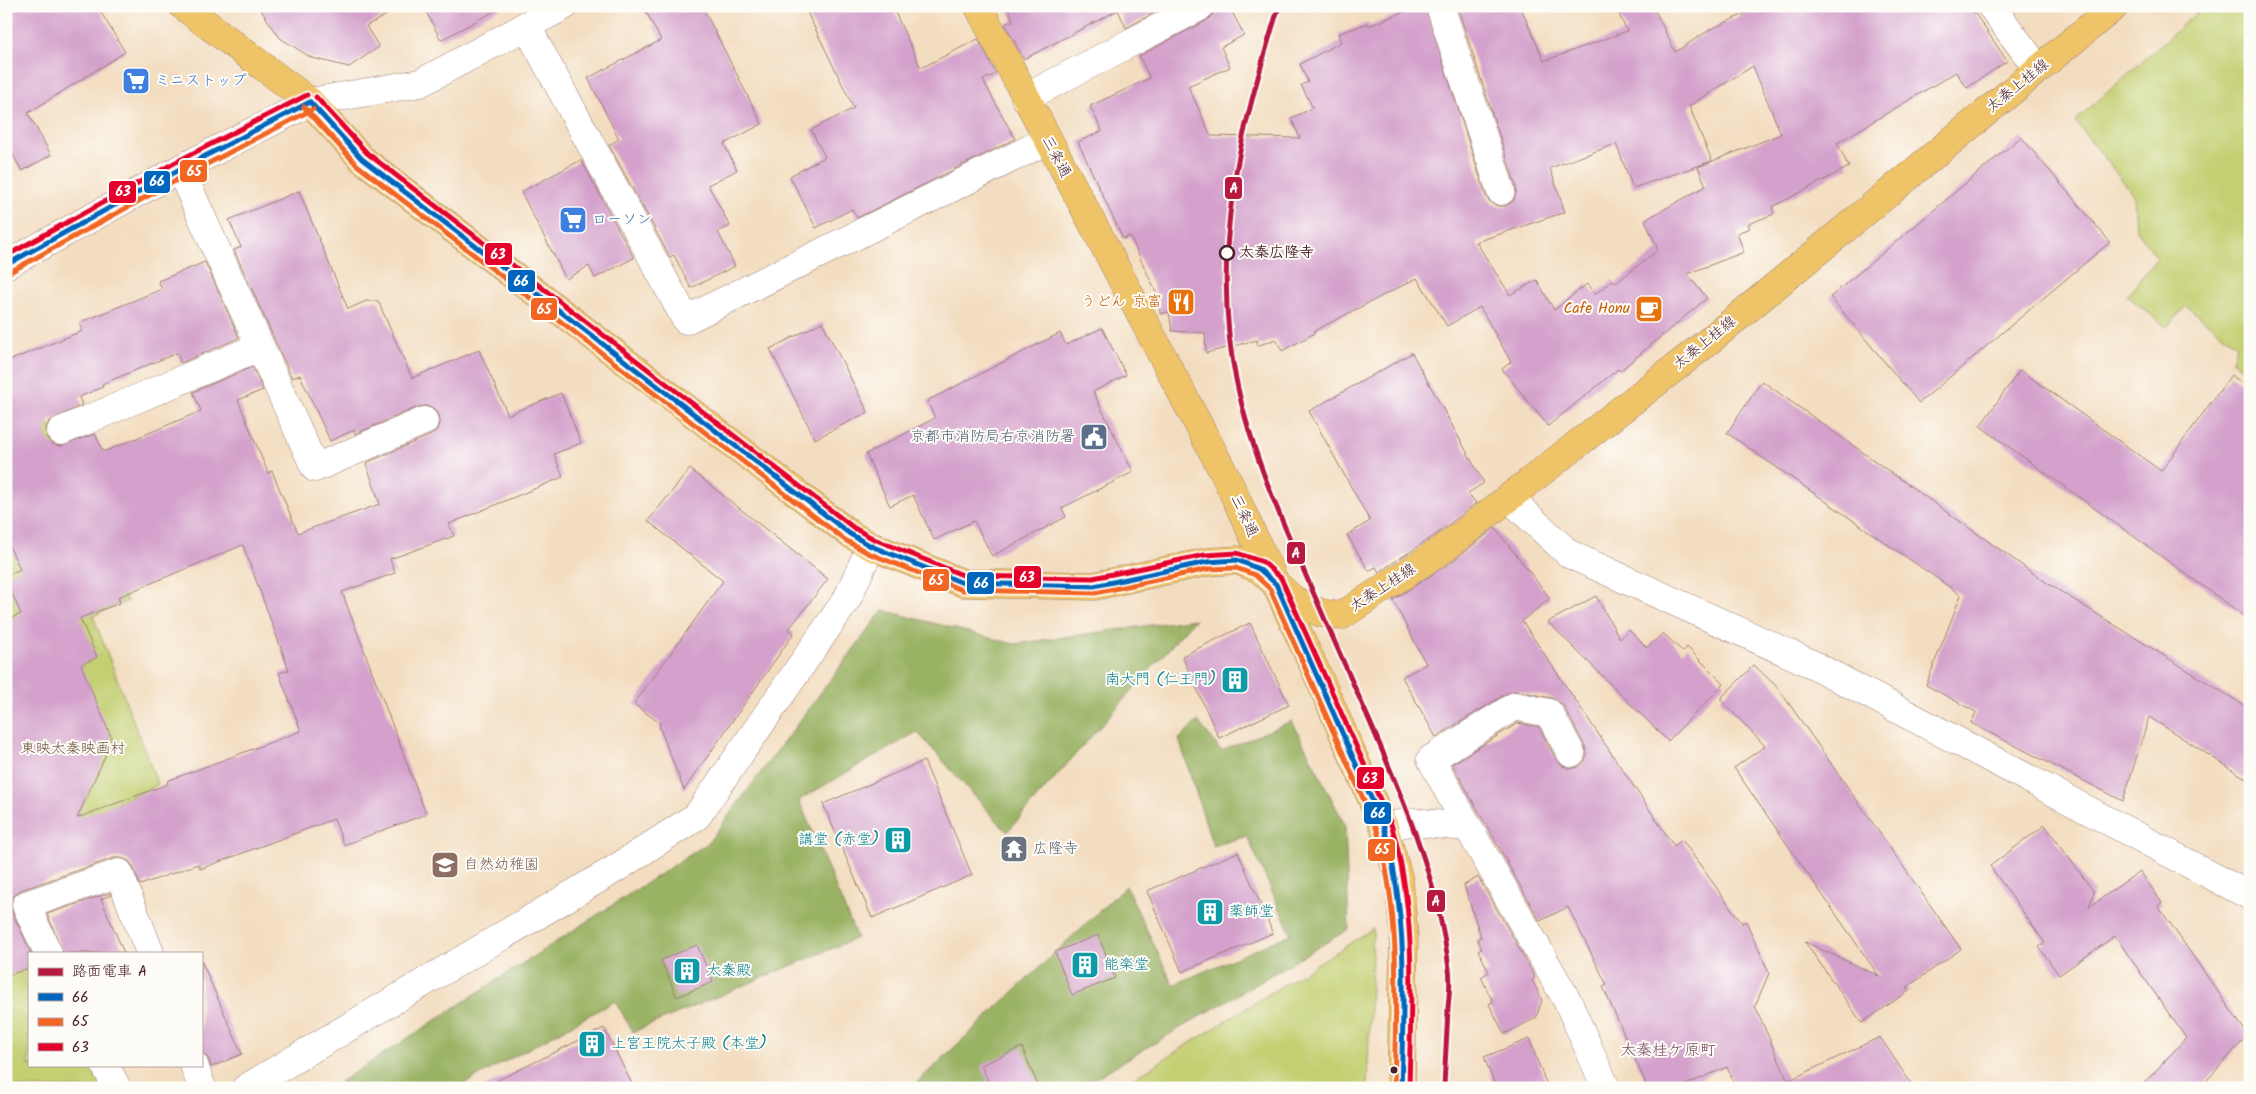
<svg xmlns="http://www.w3.org/2000/svg" width="2256" height="1094" font-family="Kalam,'Klee One',sans-serif">
  <style>
    .green { fill: #c3cf71; stroke: #86774e }
    .forest { fill: #9ab263; stroke: #726847 }
    .building { fill: #d4a1cc; fill-rule: evenodd }
    .lines { fill: none; stroke-linecap: round; stroke-linejoin: round }
    .minor-casing { stroke: #9e7e76; stroke-width: 29 }
    .major-casing { stroke: #9e7e76; stroke-width: 29 }
    .minor { stroke: #fff; stroke-width: 28 }
    .major { stroke: #efc469; stroke-width: 28 }
    .bus-1-casing { stroke: #fdfcf7; stroke-width: 9 }
    .bus-2-casing { stroke: #fdfcf7; stroke-width: 9 }
    .bus-3-casing { stroke: #fdfcf7; stroke-width: 9 }
    .bus-1 { stroke: #0065bd; stroke-width: 5 }
    .bus-2 { stroke: #f26522; stroke-width: 5 }
    .bus-3 { stroke: #e4002b; stroke-width: 5 }
    .tram-1-casing { stroke: #fdfcf7; stroke-width: 9 }
    .tram-1 { stroke: #b8193f; stroke-width: 5 }
    .stop-dot { fill: #fdfcf7; stroke: #4a1f2b; stroke-width: 2.5 }
    .bus-dot { fill: #4a1f2b; stroke: #fdfcf7; stroke-width: 2 }
    .labels { text-anchor: middle; dominant-baseline: central; stroke-width: 4; stroke-linejoin: round; paint-order: stroke }
    .shop-label { font-size: 15px; fill: #366cbe; stroke: #fdfcf7; text-anchor: start }
    .street-label { font-size: 15px; fill: #4a1f2b; stroke: #fdfcf7 }
    .stop-label { font-size: 15px; font-weight: bold; fill: #4a1f2b; stroke: #fdfcf7; text-anchor: start }
    .food-label { font-size: 15px; fill: #c56008; stroke: #fdfcf7; text-anchor: end }
    .service-label { font-size: 15px; fill: #4e5e75; stroke: #fdfcf7; text-anchor: end }
    .culture-label { font-size: 15px; fill: #0d838f; stroke: #fdfcf7; text-anchor: start }
    .park-label { font-size: 15px; fill: #6e5440; stroke: #fdfcf7 }
    .worship-label { font-size: 15px; fill: #5b616d; stroke: #fdfcf7; text-anchor: start }
    .education-label { font-size: 15px; fill: #785e54; stroke: #fdfcf7; text-anchor: start }
    .neighbourhood-label { font-size: 16px; fill: #7a4c63; stroke: #fdfcf7 }
    .line-badge { stroke: #fdfcf7; stroke-width: 2 }
    .badge-label { font-size: 14px; text-anchor: middle; font-weight: bold; fill: #fff }
  </style>
  <rect width="100%" height="100%" fill="#fdfcf7"/>
  <filter id="ink" filterUnits="userSpaceOnUse"><feTurbulence type="fractalNoise" baseFrequency=".02" numOctaves="2"/><feDisplacementMap in="SourceGraphic" scale="10" xChannelSelector="R" yChannelSelector="G"/><feConvolveMatrix kernelMatrix="1 2 1 2 8 2 1 2 1" color-interpolation-filters="sRGB"/></filter>
  <filter id="wash" filterUnits="userSpaceOnUse"><feTurbulence type="fractalNoise" baseFrequency=".0096" numOctaves="4" result="noise"/><feDisplacementMap in="SourceGraphic" scale="20" xChannelSelector="R" yChannelSelector="G"/><feGaussianBlur stdDeviation="1.12" result="paint"/><feColorMatrix in="noise" values="0 0 0 0 0 0 0 0 0 0 0 0 0 0 0 0 0 1.4 0 .05"/><feComposite in="paint" operator="in"/></filter>
  <g filter="url(#wash)">
    <rect width="100%" height="100%" fill="#f3ddc0"/>
    <g class="green">
      <polygon points="2204,6 2250,6 2250,374 2232,361 2237,345 2186,306 2167,327 2127,296 2157,258 2136,229 2134,195 2075,121"/>
      <polygon points="38,399 127,601 93,616 158,785 6,852 6,412"/>
      <polygon points="6,893 34,953 29,953 29,1065 89,1065 102,1088 6,1088"/>
      <polygon points="1373,929 1367,1088 1118,1088"/>
    </g>
    <g class="forest">
      <polygon points="883,610 1014,644 1195,619 1007,832 917,732 799,800 857,938 633,1032 615,1001 457,1088 331,1088 708,843"/>
      <polygon points="1198,721 1221,751 1292,721 1345,825 1349,929 1078,1088 911,1088 1126,886 1173,985 1291,934 1247,836 1213,846 1179,739"/>
    </g>
    <g id="blocks">
      <g class="building">
        <polygon points="6,6 97,6 125,52 28,113 51,155 22,171 6,143"/>
        <polygon points="258,6 403,6 366,26 379,47 349,67 312,58 280,38"/>
        <polygon points="423,6 504,6 441,40"/>
        <polygon points="643,6 702,6 762,124 724,144 737,170 708,185 730,226 718,232 735,266 691,288 674,255 670,257 609,145 619,139 588,78 661,40"/>
        <polygon points="804,6 892,6 921,68 978,39 996,74 983,80 1015,139 857,218 852,209 816,228 790,176 825,157 811,130 854,108"/>
        <polygon points="1007,6 1167,6 1126,28 1118,10 1024,59 1005,24 1013,20"/>
        <path d="M1214,6H1229L1244,35L1221,47L1230,67L1188,86L1211,136L1300,138L1291,118L1313,108L1301,85L1308,82L1300,64L1341,42L1338,34L1368,23L1369,26L1418,6H1425L1486,196L1491,203L1498,206H1506L1513,201L1516,194V186L1457,6H1520L1544,61L1627,31L1615,6H1653L1675,52L1711,29L1762,6H1970L2007,61L1967,88L1956,72L1837,143L1849,167L1772,207L1774,214L1748,224L1750,228L1737,233L1744,252L1687,274L1707,298L1633,360L1620,371L1618,369L1548,426L1502,369L1511,362L1480,307L1447,326L1417,278L1314,331L1315,333L1282,351L1276,339L1257,346V340L1206,353L1205,333L1172,331L1169,312L1160,314L1159,299L1130,236L1123,239L1078,142L1102,131L1090,106L1150,78L1139,56L1206,21L1212,15ZM1753,66L1781,134L1698,167L1706,186L1645,220L1658,250L1616,283L1613,280L1595,294L1587,284L1554,310L1537,280L1510,295L1476,242L1565,212L1550,168L1616,144L1633,188L1712,161L1689,106Z"/>
        <polygon points="2021,137 2110,242 1919,403 1830,297"/>
        <polygon points="581,160 634,258 595,278 589,266 566,279 521,192"/>
        <path d="M299,191L348,309L366,301H378L412,378L479,350L508,415L561,393L581,443L554,454L563,477L449,524L454,536L390,559L395,573L342,592L426,814L344,845L334,819L200,869L198,864L140,885L133,867L129,861L121,858H114L21,890L14,896L11,904L12,912L31,953H29V968L6,976V717L10,708L6,700V620L21,614L6,580V576L20,569L6,539V362L82,331L79,323L162,289L158,281L205,262L239,338L181,363L177,353L102,384L103,387L79,397L82,405L49,421L46,429L47,438L52,444L60,446L95,434L103,451H106L201,411L193,392L252,367L263,390L238,400L268,473L272,471L298,533L380,504L366,463L431,435L437,430L439,423L438,415L433,408L426,406L418,407L355,434L354,430L330,441L300,375L292,378L234,250L241,247L229,220ZM243,545L289,670L279,673L301,731L167,781L168,784L77,818L111,743V737L81,665L97,657L80,618L120,603L118,597Z"/>
        <polygon points="822,322 868,412 815,439 770,349"/>
        <polygon points="1102,328 1126,375 1093,392 1133,472 1062,508 1066,517 992,556 974,521 934,540 913,495 890,506 866,454 935,418 927,401 1060,333 1066,345"/>
        <polygon points="1412,353 1484,483 1468,493 1476,503 1434,536 1379,572 1376,567 1369,571 1347,535 1370,521 1309,411"/>
        <polygon points="2020,370 2161,471 2231,375 2250,388 2250,620 1980,426"/>
        <polygon points="1762,381 2047,583 2250,709 2250,781 2149,717 2123,801 1971,723 1976,712 1926,685 1961,595 1727,433"/>
        <polygon points="690,469 828,579 789,629 794,633 684,790 659,726 661,724 634,704 723,581 648,521"/>
        <polygon points="1495,528 1550,598 1522,621 1674,846 1682,840 1742,923 1746,921 1769,973 1755,1006 1788,1081 1880,1037 1914,1088 1736,1088 1727,1067 1678,1088 1648,1088 1603,987 1607,985 1568,907 1540,921 1452,764 1518,723 1539,727 1557,761 1563,766 1570,769 1578,767 1585,761 1587,754 1585,746 1563,705 1552,698 1518,691 1507,693 1436,737 1402,677 1426,664 1393,600 1453,561"/>
        <polygon points="1596,596 1620,639 1629,630 1647,648 1663,633 1683,652 1687,647 1724,684 1668,741 1548,622"/>
        <polygon points="1250,623 1289,705 1219,738 1182,656"/>
        <polygon points="1754,665 1778,688 1961,949 1906,988 1910,990 1862,1023 1805,942 1879,976 1734,768 1765,746 1720,699"/>
        <polygon points="924,761 972,875 872,918 823,804"/>
        <polygon points="2045,825 2094,892 2089,907 2140,871 2162,903 2158,906 2248,1035 2200,1088 2140,1088 2186,1038 2115,936 2059,975 2039,947 2045,943 1990,866"/>
        <polygon points="1238,852 1273,933 1182,972 1147,891"/>
        <polygon points="1478,877 1523,955 1535,978 1532,980 1542,1000 1536,1018 1504,1034 1489,1004 1493,1002 1481,977 1489,972 1478,950 1482,949 1477,939 1481,937 1464,885"/>
        <polygon points="110,893 111,895 101,899 124,953 63,953 47,914"/>
        <polygon points="1098,935 1115,978 1072,995 1055,952"/>
        <polygon points="697,945 713,982 677,997 661,960"/>
        <polygon points="201,960 242,1054 211,1067 209,1059 201,1052"/>
        <polygon points="604,1028 634,1088 482,1088"/>
        <polygon points="1529,1039 1548,1088 1496,1088 1484,1057"/>
        <polygon points="1022,1047 1039,1088 991,1088 981,1065"/>
      </g>
    </g>
  </g>
  <g filter="url(#ink)">
    <use href="#blocks" fill-opacity="0" stroke="#9e7e76" stroke-width="1"/>
    <g class="lines">
      <defs>
        <g id="minor">
          <polyline points="1440,6 1501,191"/>
          <polyline points="1991,6 2038,69"/>
          <polyline points="526,25 686,320 1048,140"/>
          <polyline points="1025,98 1199,7"/>
          <polyline points="180,169 315,468 424,421"/>
          <polyline points="6,265 180,169 310,102 420,83 564,6"/>
          <polyline points="61,431 259,347"/>
          <polyline points="1509,498 1569,554 1812,664 2250,896"/>
          <polyline points="1384,827 1411,822 1468,827 1568,1002 1606,1088"/>
          <polyline points="1468,827 1431,759 1515,706 1549,713 1571,753"/>
          <polyline points="48,953 26,905 119,873 150,953"/>
          <polyline points="105,1065 117,1088"/>
          <polyline points="194,1065 202,1088"/>
          <polyline points="246,1088 615,869 697,816 847,599 871,546"/>
        </g>
        <g id="major">
          <polyline points="183,6 310,102 362,159 850,534 871,546 963,583 1094,586 1207,562 1237,560 1259,569 1294,600 1321,613 1341,616 1443,549 1704,345 2115,6"/>
          <polyline points="978,6 1226,477 1319,678 1384,827 1399,880 1404,938 1401,1088"/>
        </g>
      </defs>
      <use href="#minor" class="minor-casing"/>
      <use href="#major" class="major-casing"/>
      <use href="#minor" class="minor"/>
      <use href="#major" class="major"/>
      <defs>
        <g id="bus-1">
          <path d="M310,102L362,159L850,534L871,546L963,583L1094,586L1207,562L1237,560L1259,569L1276,584L1384,827C1408,915 1404,998 1401,1088"/>
          <polyline points="6,265 180,169 310,102"/>
        </g>
        <g id="bus-2">
          <path d="M304,107L357,165L845,540L868,553L962,590L1095,593L1208,569L1236,568L1255,575L1270,589L1377,830C1401,916 1396,999 1394,1088"/>
          <polyline points="10,272 184,176 313,109"/>
        </g>
        <g id="bus-3">
          <path d="M316,97L367,153L854,528L874,539L965,576L1093,578L1205,555L1237,553L1263,562L1281,578L1391,824C1417,910 1411,999 1409,1088"/>
          <polyline points="6,256 176,162 307,95"/>
        </g>
      </defs>
      <use href="#bus-1" class="bus-1-casing"/>
      <use href="#bus-2" class="bus-2-casing"/>
      <use href="#bus-3" class="bus-3-casing"/>
      <use href="#bus-1" class="bus-1"/>
      <use href="#bus-2" class="bus-2"/>
      <use href="#bus-3" class="bus-3"/>
      <defs>
        <path id="tram-1" d="M1279,6C1245,115 1217,219 1229,334C1237,412 1266,485 1297,555C1321,611 1345,666 1370,722C1404,801 1439,883 1449,969C1451,982 1449,996 1448,1008C1447,1035 1445,1061 1444,1088"/>
      </defs>
      <use href="#tram-1" class="tram-1-casing"/>
      <use href="#tram-1" class="tram-1"/>
    </g>
  </g>
  <defs>
    <symbol id="supermarket-square" viewBox="-11 -11 22 22"><rect x="-9" y="-9" width="18" height="18" rx="4" fill="#3f7fe0" stroke="#fdfcf7"/><path d="M-6-5.5h2.5l.6 2H6L4.5 2H-2.5L-4.4-4H-6ZM-1.5 3.2a1.3 1.3 0 1 0 .1 0ZM3 3.2a1.3 1.3 0 1 0 .1 0Z" fill="#fff"/></symbol>
    <symbol id="restaurant-square" viewBox="-11 -11 22 22"><rect x="-9" y="-9" width="18" height="18" rx="4" fill="#e8710a" stroke="#fdfcf7"/><path d="M-5-6h1v4h1v-4h1v4h1v-4h1v5L-1.5 .5V6h-2V.5L-5-1ZM5-6V6H3V1.5H1.5Q1.5-4 5-6Z" fill="#fff"/></symbol>
    <symbol id="cafe-square" viewBox="-11 -11 22 22"><rect x="-9" y="-9" width="18" height="18" rx="4" fill="#e8710a" stroke="#fdfcf7"/><path d="M-5.5-4.5H6V0H3Q3 3.5 0 3.5H-2.5Q-5.5 3.5-5.5 0ZM3-3.2v2h1.7v-2ZM-6 4.5H4V6H-6Z" fill="#fff"/></symbol>
    <symbol id="civic-square" viewBox="-11 -11 22 22"><rect x="-9" y="-9" width="18" height="18" rx="4" fill="#5c6f8a" stroke="#fdfcf7"/><path d="M-.6-6.5H3V-4.5H.6V-3L4-1V1h2V6H-6V1h2V-1L-.6-3ZM-1.2 2.5V6h2.4V2.5Z" fill="#fff"/></symbol>
    <symbol id="building-square" viewBox="-11 -11 22 22"><rect x="-9" y="-9" width="18" height="18" rx="4" fill="#0f9aa8" stroke="#fdfcf7"/><path d="M-4-6H4V6H1V3H-1V6H-4ZM-2.5-4.3h1.7v1.8h-1.7ZM.8-4.3h1.7v1.8H.8ZM-2.5-1h1.7V.8h-1.7ZM.8-1h1.7V.8H.8Z" fill="#fff"/></symbol>
    <symbol id="temple-square" viewBox="-11 -11 22 22"><rect x="-9" y="-9" width="18" height="18" rx="4" fill="#6b7280" stroke="#fdfcf7"/><path d="M0-6L5-2H3V0L6.5 2.5H4V6H1.5V3h-3V6H-4V2.5H-6.5L-3 0V-2H-5Z" fill="#fff"/></symbol>
    <symbol id="school-square" viewBox="-11 -11 22 22"><rect x="-9" y="-9" width="18" height="18" rx="4" fill="#8d6e63" stroke="#fdfcf7"/><path d="M0-5L7-2L0 1L-7-2ZM-4 1L0 2.5L4 1V4Q0 6-4 4Z" fill="#fff"/></symbol>
  </defs>
  <g fill-rule="evenodd">
    <use href="#supermarket-square" x="120" y="65" width="32" height="32"/>
    <use href="#supermarket-square" x="557" y="204" width="32" height="32"/>
    <use href="#restaurant-square" x="1165" y="286" width="32" height="32"/>
    <use href="#cafe-square" x="1633" y="293" width="32" height="32"/>
    <use href="#civic-square" x="1078" y="421" width="32" height="32"/>
    <use href="#building-square" x="1219" y="664" width="32" height="32"/>
    <use href="#building-square" x="882" y="824" width="32" height="32"/>
    <use href="#temple-square" x="998" y="833" width="32" height="32"/>
    <use href="#school-square" x="429" y="849" width="32" height="32"/>
    <use href="#building-square" x="1194" y="896" width="32" height="32"/>
    <use href="#building-square" x="1069" y="949" width="32" height="32"/>
    <use href="#building-square" x="671" y="955" width="32" height="32"/>
    <use href="#building-square" x="576" y="1028" width="32" height="32"/>
  </g>
  <circle class="stop-dot" cx="1227" cy="253" r="7"/>
  <circle class="bus-dot" cx="1394" cy="1070" r="4.5"/>
  <g class="labels">
    <g class="shop-label">
      <text x="155" y="81">ミニストップ</text>
      <text x="592" y="220">ローソン</text>
    </g>
    <g class="street-label">
      <text transform="translate(2018 86) rotate(-39)">太秦上桂線</text>
      <text transform="translate(1056 157) rotate(62)">三条通</text>
      <text transform="translate(1705 343) rotate(-39)">太秦上桂線</text>
      <text transform="translate(1244 516) rotate(65)">三条通</text>
      <text transform="translate(1383 588) rotate(-33)">太秦上桂線</text>
    </g>
    <g class="stop-label">
      <text x="1239" y="253">太秦広隆寺</text>
    </g>
    <g class="food-label">
      <text x="1162" y="302">うどん 京富</text>
      <text x="1630" y="309">Cafe Honu</text>
    </g>
    <g class="service-label">
      <text x="1075" y="437">京都市消防局右京消防署</text>
    </g>
    <g class="culture-label">
      <text x="1216" y="680" text-anchor="end">南大門 (仁王門)</text>
      <text x="879" y="840" text-anchor="end">講堂 (赤堂)</text>
      <text x="1229" y="912">薬師堂</text>
      <text x="1104" y="965">能楽堂</text>
      <text x="706" y="971">太秦殿</text>
      <text x="611" y="1044">上宮王院太子殿 (本堂)</text>
    </g>
    <g class="park-label">
      <text x="73" y="749">東映太秦映画村</text>
    </g>
    <g class="worship-label">
      <text x="1033" y="849">広隆寺</text>
    </g>
    <g class="education-label">
      <text x="464" y="865">自然幼稚園</text>
    </g>
    <g class="neighbourhood-label">
      <text x="1668" y="1050">太秦桂ケ原町</text>
    </g>
  </g>
  <g class="line-badge">
    <rect x="179" y="159" width="29" height="24" rx="5" fill="#f26522"/>
    <rect x="143" y="170" width="28" height="24" rx="5" fill="#0065bd"/>
    <rect x="1224" y="176" width="19" height="24" rx="5" fill="#b8193f"/>
    <rect x="108" y="180" width="29" height="24" rx="5" fill="#e4002b"/>
    <rect x="484" y="242" width="29" height="24" rx="5" fill="#e4002b"/>
    <rect x="507" y="269" width="29" height="24" rx="5" fill="#0065bd"/>
    <rect x="530" y="297" width="28" height="24" rx="5" fill="#f26522"/>
    <rect x="1286" y="541" width="20" height="24" rx="5" fill="#b8193f"/>
    <rect x="1013" y="565" width="29" height="24" rx="5" fill="#e4002b"/>
    <rect x="922" y="568" width="28" height="24" rx="5" fill="#f26522"/>
    <rect x="966" y="571" width="29" height="24" rx="5" fill="#0065bd"/>
    <rect x="1356" y="766" width="29" height="24" rx="5" fill="#e4002b"/>
    <rect x="1363" y="801" width="29" height="24" rx="5" fill="#0065bd"/>
    <rect x="1367" y="838" width="29" height="24" rx="5" fill="#f26522"/>
    <rect x="1426" y="889" width="20" height="24" rx="5" fill="#b8193f"/>
  </g>
  <g class="badge-label">
    <text x="194" y="176">65</text>
    <text x="157" y="186">66</text>
    <text x="1234" y="193">A</text>
    <text x="123" y="196">63</text>
    <text x="498" y="259">63</text>
    <text x="521" y="286">66</text>
    <text x="544" y="314">65</text>
    <text x="1296" y="558">A</text>
    <text x="1027" y="582">63</text>
    <text x="936" y="585">65</text>
    <text x="981" y="588">66</text>
    <text x="1370" y="783">63</text>
    <text x="1378" y="818">66</text>
    <text x="1382" y="854">65</text>
    <text x="1436" y="906">A</text>
  </g>
  <rect width="2256" height="1094" fill="none" stroke="#fdfcf7" stroke-width="25"/>
  <rect x="28" y="952" width="175" height="115" fill="#fdfcf7" stroke="#b5a4a5"/>
  <rect x="38" y="968" width="25" height="8" fill="#b8193f" stroke="#b5a4a5"/>
  <text x="72" y="976" font-size="15" fill="#4a1f2b">路面電車 A</text>
  <rect x="38" y="993" width="25" height="8" fill="#0065bd" stroke="#b5a4a5"/>
  <text x="72" y="1002" font-size="15" fill="#4a1f2b">66</text>
  <rect x="38" y="1018" width="25" height="8" fill="#f26522" stroke="#b5a4a5"/>
  <text x="72" y="1026" font-size="15" fill="#4a1f2b">65</text>
  <rect x="38" y="1043" width="25" height="8" fill="#e4002b" stroke="#b5a4a5"/>
  <text x="72" y="1052" font-size="15" fill="#4a1f2b">63</text>
</svg>
